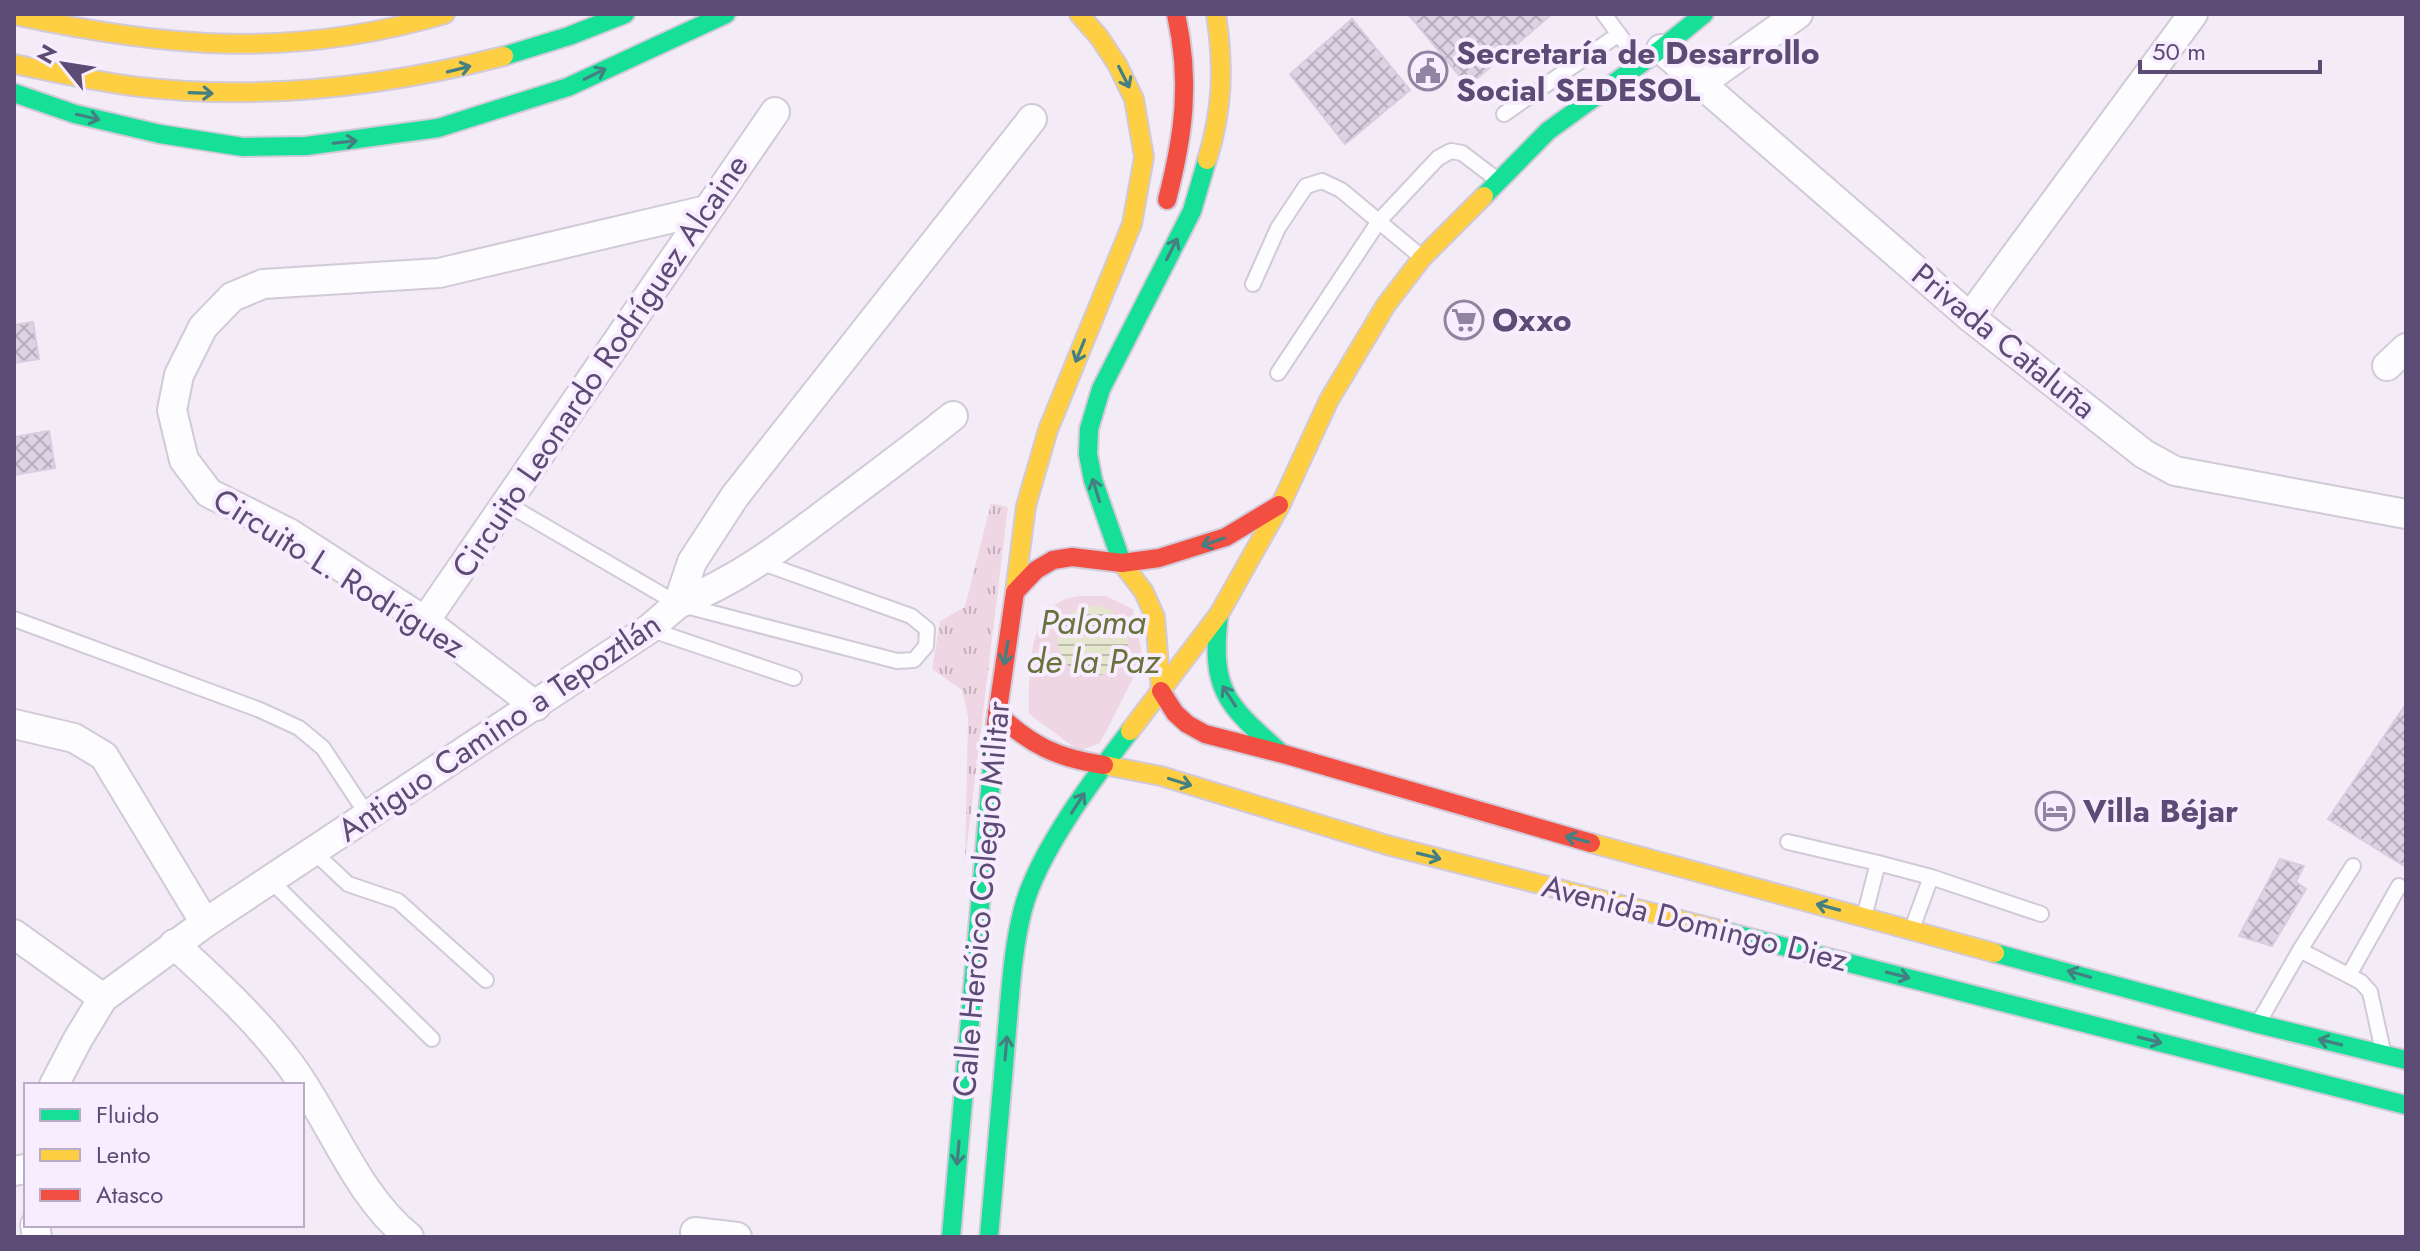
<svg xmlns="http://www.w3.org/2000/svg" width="2420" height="1251" font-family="Jost,sans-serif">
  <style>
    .grass { fill: url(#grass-tufts) }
    .green { fill: #eed7e3 }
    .water { fill: url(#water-rules) }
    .building { fill: url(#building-cross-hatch); stroke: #d6cee0; stroke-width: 2 }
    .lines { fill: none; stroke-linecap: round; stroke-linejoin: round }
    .lane-casing { stroke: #d1cad7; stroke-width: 18 }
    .street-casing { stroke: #d1cad7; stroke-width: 32 }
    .fast-casing { stroke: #d2cad9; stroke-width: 22 }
    .slow-casing { stroke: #d2cad9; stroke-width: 22 }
    .jam-casing { stroke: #d2cad9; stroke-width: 22 }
    .lane { stroke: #fdfcfe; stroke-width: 14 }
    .street { stroke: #fdfcfe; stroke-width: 28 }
    .fast { stroke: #16e098; stroke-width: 18 }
    .slow { stroke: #ffcf43; stroke-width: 18 }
    .jam { stroke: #f24e42; stroke-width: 18 }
    .oneway { stroke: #447f81 }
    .labels { text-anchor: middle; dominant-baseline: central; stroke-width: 8; stroke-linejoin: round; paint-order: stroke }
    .poi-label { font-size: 32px; font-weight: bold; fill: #5c4b75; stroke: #f8edff; text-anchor: start }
    .street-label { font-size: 32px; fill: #5c4b75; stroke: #f8edff }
    .water-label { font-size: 34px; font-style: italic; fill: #68733c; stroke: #f8edff }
  </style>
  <defs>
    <pattern id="grass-tufts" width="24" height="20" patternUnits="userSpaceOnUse" patternTransform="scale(2)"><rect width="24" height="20" fill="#eed7e3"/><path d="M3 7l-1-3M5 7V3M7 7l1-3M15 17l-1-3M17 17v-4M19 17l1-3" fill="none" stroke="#c4b0bd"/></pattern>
    <pattern id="water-rules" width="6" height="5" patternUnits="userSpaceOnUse" patternTransform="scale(2)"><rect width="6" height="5" fill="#e4e7cd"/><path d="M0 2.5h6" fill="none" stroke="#bcbdab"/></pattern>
    <pattern id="building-cross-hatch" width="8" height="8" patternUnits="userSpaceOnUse" patternTransform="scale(2)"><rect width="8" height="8" fill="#dcd3e4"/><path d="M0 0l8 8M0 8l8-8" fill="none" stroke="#b6adbd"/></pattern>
  </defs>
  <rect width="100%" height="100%" fill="#f3ecf7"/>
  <polygon class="grass" points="991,503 1008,507 965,861 968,717 962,690 932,669 940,621 965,607"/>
  <path class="green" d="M1106,596L1133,609L1143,659L1100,743L1079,751L1029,714C1029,680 1026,625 1058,603C1070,594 1092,596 1106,596Z"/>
  <circle class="water" cx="1093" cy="641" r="35"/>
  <g class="building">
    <polygon points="1408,14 1552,14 1468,86"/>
    <polygon points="1352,19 1410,90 1345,144 1290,74"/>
    <polygon points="33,322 39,359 14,363 14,325"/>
    <polygon points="49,431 55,468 14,475 14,437"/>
    <polygon points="2406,704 2406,867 2328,819"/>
    <polygon points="2280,859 2304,866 2296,882 2306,889 2272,946 2239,936"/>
  </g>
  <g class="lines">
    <defs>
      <g id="lane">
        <polyline points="1604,14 1637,59"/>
        <polyline points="1504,114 1619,34"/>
        <polyline points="1253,284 1278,228 1306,186 1322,181 1341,190 1419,255"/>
        <polyline points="1278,373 1379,221 1438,158 1451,151 1462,153 1495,178"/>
        <polyline points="507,504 678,604 897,661 914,660 926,646 927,629 911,616 760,562"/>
        <polyline points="14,619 260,710 299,728 323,748 368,816"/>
        <polyline points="649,629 794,678"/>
        <polyline points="1788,842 1878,863 1864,917"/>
        <polyline points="314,852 348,884 398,901 486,980"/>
        <polyline points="1878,863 1931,877"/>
        <polyline points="270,880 432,1039"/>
        <polyline points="1913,926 1931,877 2041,914"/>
        <polyline points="2300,950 2353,866"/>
        <polyline points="2349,975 2399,886"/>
        <polyline points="2260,1020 2300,950 2361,982 2370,992 2383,1051"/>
      </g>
      <g id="street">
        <polyline points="1661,49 1970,317 2144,454 2175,471 2406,514"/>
        <polyline points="1700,84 1798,14"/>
        <polyline points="1970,317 2193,14"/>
        <polyline points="2387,366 2406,348"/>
        <path d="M678,604C736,581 780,548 830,510C871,479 912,449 953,416"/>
        <polyline points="425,621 775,112"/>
        <polyline points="536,706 425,621 289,533 209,493 184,460 172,410 179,375 203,327 232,297 263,284 439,273 707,210"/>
        <polyline points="14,724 74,738 104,756 205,923"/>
        <polyline points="14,934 103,998"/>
        <path d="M174,944C215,982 255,1018 288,1062C330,1117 355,1194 409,1237"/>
        <polyline points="54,1085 78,1039 103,998 205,923 649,629 678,604 692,562 735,496 1032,119"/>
        <polyline points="14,1171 25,1169"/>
        <polyline points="35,1225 37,1237"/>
        <polyline points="695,1232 737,1237"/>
      </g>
      <g id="fast">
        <polyline points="504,56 569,36 625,14"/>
        <polyline points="14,93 75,114 160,134 243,147 306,146 438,128 568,87 726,14"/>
        <polyline points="1484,196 1548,131 1661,49 1704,14"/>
        <polyline points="1122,563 1093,480 1088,454 1089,429 1101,389 1192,211 1207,160"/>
        <path d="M1219,614C1210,691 1226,704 1281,753"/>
        <polyline points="1727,932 2406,1105"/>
        <polyline points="1995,953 2258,1024 2406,1060"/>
        <polyline points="951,1237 996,723"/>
        <path d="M989,1237C995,1172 1000,1107 1006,1042C1010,998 1012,951 1023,909C1038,852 1094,778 1130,731"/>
      </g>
      <g id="slow">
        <path d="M14,15C167,48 292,59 445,14"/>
        <path d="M14,64C56,73 98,82 140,87C264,101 384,87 504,56"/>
        <path d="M1207,160C1223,109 1224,66 1216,14"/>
        <polyline points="1122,563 1144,592 1155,617 1161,691"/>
        <polyline points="1015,592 1026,506 1048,430 1132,224 1144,157 1134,99 1117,64 1099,37 1079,14"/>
        <polyline points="1130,731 1219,614 1281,504 1329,400 1386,305 1422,258 1484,196"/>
        <polyline points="1104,765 1161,776 1387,845 1727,932"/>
        <polyline points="1591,843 1995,953"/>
      </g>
      <g id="jam">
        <path d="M1167,200C1184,134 1191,81 1176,14"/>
        <polyline points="1161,691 1175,713 1187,724 1205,734 1287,755 1591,843"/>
        <path d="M997,713C1031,746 1058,758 1104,765"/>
        <polyline points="996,723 1015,592 1036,570 1053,560 1072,557 1122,563 1159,558 1226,537 1279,505"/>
      </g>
    </defs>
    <use href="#lane" class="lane-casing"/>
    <use href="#street" class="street-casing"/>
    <use href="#fast" class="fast-casing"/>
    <use href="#slow" class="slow-casing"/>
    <use href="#jam" class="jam-casing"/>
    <use href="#lane" class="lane"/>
    <use href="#street" class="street"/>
    <use href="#fast" class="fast"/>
    <use href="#slow" class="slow"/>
    <use href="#jam" class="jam"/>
  </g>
  <defs><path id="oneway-shaft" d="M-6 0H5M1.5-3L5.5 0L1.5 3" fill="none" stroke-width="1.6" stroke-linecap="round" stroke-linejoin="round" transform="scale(2)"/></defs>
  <g class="oneway">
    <use href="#oneway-shaft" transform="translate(459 69) rotate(-14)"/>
    <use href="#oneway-shaft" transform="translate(595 74) rotate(-26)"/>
    <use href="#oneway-shaft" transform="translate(1124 77) rotate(63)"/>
    <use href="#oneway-shaft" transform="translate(201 93) rotate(2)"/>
    <use href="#oneway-shaft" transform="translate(88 117) rotate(13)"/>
    <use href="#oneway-shaft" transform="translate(345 142) rotate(-6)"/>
    <use href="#oneway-shaft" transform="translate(1172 249) rotate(-63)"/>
    <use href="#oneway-shaft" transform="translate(1080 351) rotate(112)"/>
    <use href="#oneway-shaft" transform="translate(1096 490) rotate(-107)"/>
    <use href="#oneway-shaft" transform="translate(1213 542) rotate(161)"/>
    <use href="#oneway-shaft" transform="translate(1006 653) rotate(99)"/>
    <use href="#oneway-shaft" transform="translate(1229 696) rotate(-123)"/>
    <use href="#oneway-shaft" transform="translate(1180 782) rotate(17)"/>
    <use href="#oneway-shaft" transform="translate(1078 803) rotate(-57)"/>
    <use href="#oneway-shaft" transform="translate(1577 839) rotate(-165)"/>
    <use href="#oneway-shaft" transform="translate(1429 856) rotate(14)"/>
    <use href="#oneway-shaft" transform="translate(1828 907) rotate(-165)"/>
    <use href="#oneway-shaft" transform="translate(2079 974) rotate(-164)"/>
    <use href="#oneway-shaft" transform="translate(1898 975) rotate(14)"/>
    <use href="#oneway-shaft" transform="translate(2150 1040) rotate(14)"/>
    <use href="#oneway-shaft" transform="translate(2330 1042) rotate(-166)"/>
    <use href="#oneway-shaft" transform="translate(1006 1048) rotate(-85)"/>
    <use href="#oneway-shaft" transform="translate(958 1153) rotate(95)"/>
  </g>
  <defs>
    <symbol id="civic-ring" viewBox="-11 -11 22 22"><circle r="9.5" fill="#f8edff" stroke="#9183a2" stroke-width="1.5"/><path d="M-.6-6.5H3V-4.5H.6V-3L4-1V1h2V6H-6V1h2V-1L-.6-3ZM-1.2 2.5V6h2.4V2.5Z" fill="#9183a2"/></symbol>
    <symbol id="supermarket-ring" viewBox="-11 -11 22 22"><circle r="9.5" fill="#f8edff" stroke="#9183a2" stroke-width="1.5"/><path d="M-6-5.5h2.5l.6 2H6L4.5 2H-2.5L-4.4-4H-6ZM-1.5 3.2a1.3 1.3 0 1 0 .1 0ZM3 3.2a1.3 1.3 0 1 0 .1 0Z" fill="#9183a2"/></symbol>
    <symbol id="hotel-ring" viewBox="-11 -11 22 22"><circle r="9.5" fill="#f8edff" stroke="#9183a2" stroke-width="1.5"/><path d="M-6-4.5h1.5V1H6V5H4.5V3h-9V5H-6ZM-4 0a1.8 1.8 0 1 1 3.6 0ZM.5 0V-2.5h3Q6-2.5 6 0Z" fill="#9183a2"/></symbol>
  </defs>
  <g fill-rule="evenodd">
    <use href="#civic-ring" x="1406" y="49" width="44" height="44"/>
    <use href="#supermarket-ring" x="1442" y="298" width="44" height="44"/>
    <use href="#hotel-ring" x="2033" y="789" width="44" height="44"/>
  </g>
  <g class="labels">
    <g class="poi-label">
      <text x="1456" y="53">Secretaría de Desarrollo<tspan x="1456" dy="37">Social SEDESOL</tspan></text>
      <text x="1492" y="320">Oxxo</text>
      <text x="2083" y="811">Villa Béjar</text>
    </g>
    <g class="street-label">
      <text transform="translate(2004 341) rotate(39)">Privada Cataluña</text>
      <text transform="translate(600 366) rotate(-56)">Circuito Leonardo Rodríguez Alcaine</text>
      <text transform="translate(339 573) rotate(32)">Circuito L. Rodríguez</text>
      <text transform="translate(499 727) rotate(-34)">Antiguo Camino a Tepoztlán</text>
      <text transform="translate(981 899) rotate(-85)">Calle Heróico Colegio Militar</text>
      <text transform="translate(1695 923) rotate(14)">Avenida Domingo Diez</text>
    </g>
    <g class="water-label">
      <text x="1093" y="622">Paloma<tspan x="1093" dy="39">de la Paz</tspan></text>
    </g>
  </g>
  <rect width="2420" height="1251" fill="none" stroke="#5c4b75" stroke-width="32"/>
  <rect x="24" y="1083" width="280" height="144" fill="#f8edff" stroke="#baacc8" stroke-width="2"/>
  <rect x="40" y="1109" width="40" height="12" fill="#16e098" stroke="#baacc8" stroke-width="2"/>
  <text x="96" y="1123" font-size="24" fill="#5c4b75">Fluido</text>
  <rect x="40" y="1149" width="40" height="12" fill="#ffcf43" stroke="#baacc8" stroke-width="2"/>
  <text x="96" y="1163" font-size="24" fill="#5c4b75">Lento</text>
  <rect x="40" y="1189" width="40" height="12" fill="#f24e42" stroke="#baacc8" stroke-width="2"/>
  <text x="96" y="1203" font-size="24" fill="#5c4b75">Atasco</text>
  <g transform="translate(64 64) rotate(300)" stroke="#f8edff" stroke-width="6" paint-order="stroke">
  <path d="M0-6L14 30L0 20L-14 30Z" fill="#5c4b75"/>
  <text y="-12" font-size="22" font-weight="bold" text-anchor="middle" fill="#5c4b75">N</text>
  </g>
  <path d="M2140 60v12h180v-12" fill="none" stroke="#5c4b75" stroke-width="4"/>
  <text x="2152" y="60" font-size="24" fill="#5c4b75" stroke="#f8edff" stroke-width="6" paint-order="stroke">50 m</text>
</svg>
